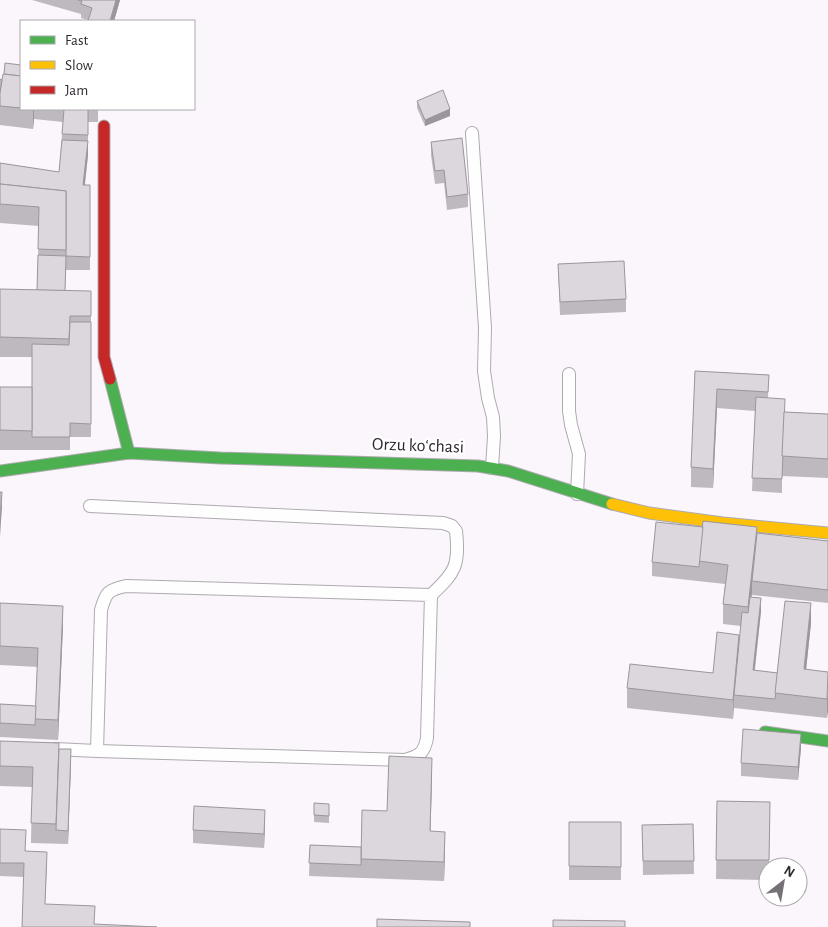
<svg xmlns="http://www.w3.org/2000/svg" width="828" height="927" font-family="'Alegreya Sans',sans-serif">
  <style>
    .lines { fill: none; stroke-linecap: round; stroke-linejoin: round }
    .lane-casing { stroke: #aeaaaf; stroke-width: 14 }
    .fast-casing { stroke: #aeaaaf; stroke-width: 13 }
    .slow-casing { stroke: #aeaaaf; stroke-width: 13 }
    .jam-casing { stroke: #aeaaaf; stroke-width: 13 }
    .lane { stroke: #fefeff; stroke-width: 12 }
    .fast { stroke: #4caf50; stroke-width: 11 }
    .slow { stroke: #ffc107; stroke-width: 11 }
    .jam { stroke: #c62828; stroke-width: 11 }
    .wall { fill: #bdb9be }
    .shaded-wall { fill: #9a969b }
    .building { fill: #dcd7dd; stroke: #9a969b }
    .labels { text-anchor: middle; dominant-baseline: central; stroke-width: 4.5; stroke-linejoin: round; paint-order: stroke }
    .street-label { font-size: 18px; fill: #2e292f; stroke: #fff }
  </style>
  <rect width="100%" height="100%" fill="#fbf6fc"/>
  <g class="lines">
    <defs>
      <g id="lane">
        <polyline points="472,133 485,328 484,371 488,398 493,417 494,436 492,468"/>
        <polyline points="569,374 569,411 571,425 579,454 577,494"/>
        <path d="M90,506L443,523L452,526L456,531C460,565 455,573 431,595"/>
        <path d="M55,749L97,751L405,760C420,756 424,753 427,738L431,595L126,586C108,590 106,592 101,610L97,751"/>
      </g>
      <g id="fast">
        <polyline points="110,379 129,453"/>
        <polyline points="0,471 129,453 220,458 478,466 508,471 612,504"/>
        <polyline points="765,732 828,741"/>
      </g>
      <polyline id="slow" points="612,504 649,513 723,523 828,533"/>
      <polyline id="jam" points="104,126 104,357 110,379"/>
    </defs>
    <use href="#lane" class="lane-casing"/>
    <use href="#fast" class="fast-casing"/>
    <use href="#slow" class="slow-casing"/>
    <use href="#jam" class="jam-casing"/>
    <use href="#lane" class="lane"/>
    <use href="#fast" class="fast"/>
    <use href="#slow" class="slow"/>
    <use href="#jam" class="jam"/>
  </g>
  <g class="wall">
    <polygon points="32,0 120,0 114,21 88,20 81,18 81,14"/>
    <polygon points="0,79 21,109 98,109 98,122 88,122 88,155 85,185 90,185 90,270 66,270 65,291 91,291 91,437 70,437 70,450 0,450 0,387 32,387 32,357 0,357 0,289 37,290 39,226 0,223 0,163 59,172 63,122 34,119 33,129 0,125"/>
    <polygon points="417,101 450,116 425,126 417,108"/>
    <polygon points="431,142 468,194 468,207 447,210 444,183 435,184 431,155"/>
    <polygon points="558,264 626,299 626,312 560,315"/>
    <polygon points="695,371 769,375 768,398 785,412 828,414 828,478 782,476 782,493 752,491 755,411 717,408 713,488 691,487 691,467"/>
    <polygon points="757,533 828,541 828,603 752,595 752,593 751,597 761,611 755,670 778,673 811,623 806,670 828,672 827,718 734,708 733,719 627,708 627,688 713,673 739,643 741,626 723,624 723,604 725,584 652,576 652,562"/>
    <polygon points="0,603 63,626 58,740 0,737 0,704 36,706 38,667 0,665"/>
    <polygon points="0,741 59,749 71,763 68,844 31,843 32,787 0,786"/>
    <polygon points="801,748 798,780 741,776 741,763"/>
    <polygon points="432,777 430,831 445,851 444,881 309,876 310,845 361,847 387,811"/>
    <polygon points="717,801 770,802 769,867 768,867 768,880 716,879"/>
    <polygon points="329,811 329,823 314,822 314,815"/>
    <rect x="569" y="822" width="52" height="58"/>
    <polygon points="265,824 264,848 193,843 193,830"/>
    <polygon points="693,824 694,874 643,875 642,825"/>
    <polygon points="0,829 26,851 47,865 45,904 22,927 24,877 0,876"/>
  </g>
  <g class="shaded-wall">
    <polygon points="116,0 120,0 114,21 110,21"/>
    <polygon points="33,109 34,109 34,119 33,129"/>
    <polygon points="88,109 88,155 83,198 83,185 88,141"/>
    <polygon points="450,109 450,116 425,126 425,120"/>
    <polygon points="717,389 717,408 713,488 713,469"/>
    <polygon points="2,492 2,506 0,537 0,523"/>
    <polygon points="757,527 757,547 752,581 752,593 748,626 748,607"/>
    <polygon points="761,598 761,611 753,683 753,670"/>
    <polygon points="811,603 811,623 804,689 804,669"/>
    <polygon points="63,606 63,626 58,740 58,720"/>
    <polygon points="739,635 739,654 734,695 733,719 733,700"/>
    <polygon points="828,692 828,711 827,718 827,699"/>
    <polygon points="801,734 801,748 798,780 798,767"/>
    <polygon points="71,749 71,763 68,844 68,831"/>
    <polygon points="432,758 432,777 430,851 430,831"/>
    <polygon points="265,810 265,824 264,848 264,834"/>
    <polygon points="445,832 445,851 444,881 444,862"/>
  </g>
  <g class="building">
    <polygon points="78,0 116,0 110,21 88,21 92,8 81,4 82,1"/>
    <polygon points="5,63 21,65 21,76 4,74"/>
    <polygon points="3,74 21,76 21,108 0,106 0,92"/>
    <polygon points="0,79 2,80 0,92"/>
    <polygon points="443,90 450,109 425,120 417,101"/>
    <polygon points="64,109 88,109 88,135 62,134"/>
    <polygon points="462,138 468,194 447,197 444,170 435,171 431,142"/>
    <polygon points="62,140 88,141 83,185 90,185 90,257 66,256 66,191 0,184 0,163 59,172"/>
    <polygon points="0,184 66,191 66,250 38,249 39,207 0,204"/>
    <polygon points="38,255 66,256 65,291 37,290"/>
    <polygon points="624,261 626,299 560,302 558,264"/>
    <polygon points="0,289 91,291 91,316 70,316 69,339 0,337"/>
    <polygon points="70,322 91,322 91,424 70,423 70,437 32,437 32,344 69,345"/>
    <polygon points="695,371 769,375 768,392 717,389 713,469 691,467"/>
    <polygon points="0,387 32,387 32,431 0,430"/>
    <polygon points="756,397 785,399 782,479 752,478"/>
    <polygon points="784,412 828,414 828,459 782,456"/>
    <polygon points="0,492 2,492 0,523"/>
    <polygon points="703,521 757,527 748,607 723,604 728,565 699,561"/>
    <polygon points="656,522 703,527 699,567 652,562"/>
    <polygon points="757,533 828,541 828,590 752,581"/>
    <polygon points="750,597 761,598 753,670 778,673 775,699 734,695 742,612 748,613"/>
    <polygon points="785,601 811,603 804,669 828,672 827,699 775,693"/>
    <polygon points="0,603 63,606 58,720 35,719 38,648 0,646"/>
    <polygon points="717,632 739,635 733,700 627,688 630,664 713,673"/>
    <polygon points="0,704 36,706 35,725 0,723"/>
    <polygon points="743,729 801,734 798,767 741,763"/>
    <polygon points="0,741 59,743 56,824 31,823 33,767 0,766"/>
    <polygon points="59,749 71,749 68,831 56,830"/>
    <polygon points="389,756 432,758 430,831 445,832 444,862 361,859 362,810 387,811"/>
    <polygon points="717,801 770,802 769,860 716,860"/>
    <polygon points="314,803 329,804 329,816 314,815"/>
    <polygon points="194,806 265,810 264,834 193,830"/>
    <polygon points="569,822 621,822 621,867 569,866"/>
    <polygon points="693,824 694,861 643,861 642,825"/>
    <polygon points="0,829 26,830 25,851 47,852 45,904 95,906 94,924 157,927 22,927 24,863 0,863"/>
    <polygon points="310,845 361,847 361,865 309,863"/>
    <polygon points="377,919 470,922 470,927 377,927"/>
    <polygon points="553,920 625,921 625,927 553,927"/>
  </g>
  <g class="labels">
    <g class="street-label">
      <text transform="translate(418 446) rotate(2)">Orzu koʻchasi</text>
    </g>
  </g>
  <rect x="20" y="20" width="175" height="90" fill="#ffffff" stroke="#aba9ac"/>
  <rect x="30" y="36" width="25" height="8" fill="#4caf50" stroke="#aba9ac"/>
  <text x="65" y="45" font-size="15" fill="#2e292f">Fast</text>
  <rect x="30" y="61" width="25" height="8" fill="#ffc107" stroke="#aba9ac"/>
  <text x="65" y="70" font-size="15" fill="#2e292f">Slow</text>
  <rect x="30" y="86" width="25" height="8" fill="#c62828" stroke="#aba9ac"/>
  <text x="65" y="95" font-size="15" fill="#2e292f">Jam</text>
  <g transform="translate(783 882) rotate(31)"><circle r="24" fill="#ffffff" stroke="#aba9ac"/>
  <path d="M0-4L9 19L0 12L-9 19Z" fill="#767177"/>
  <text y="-8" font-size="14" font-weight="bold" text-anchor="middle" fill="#2e292f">N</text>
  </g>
</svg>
